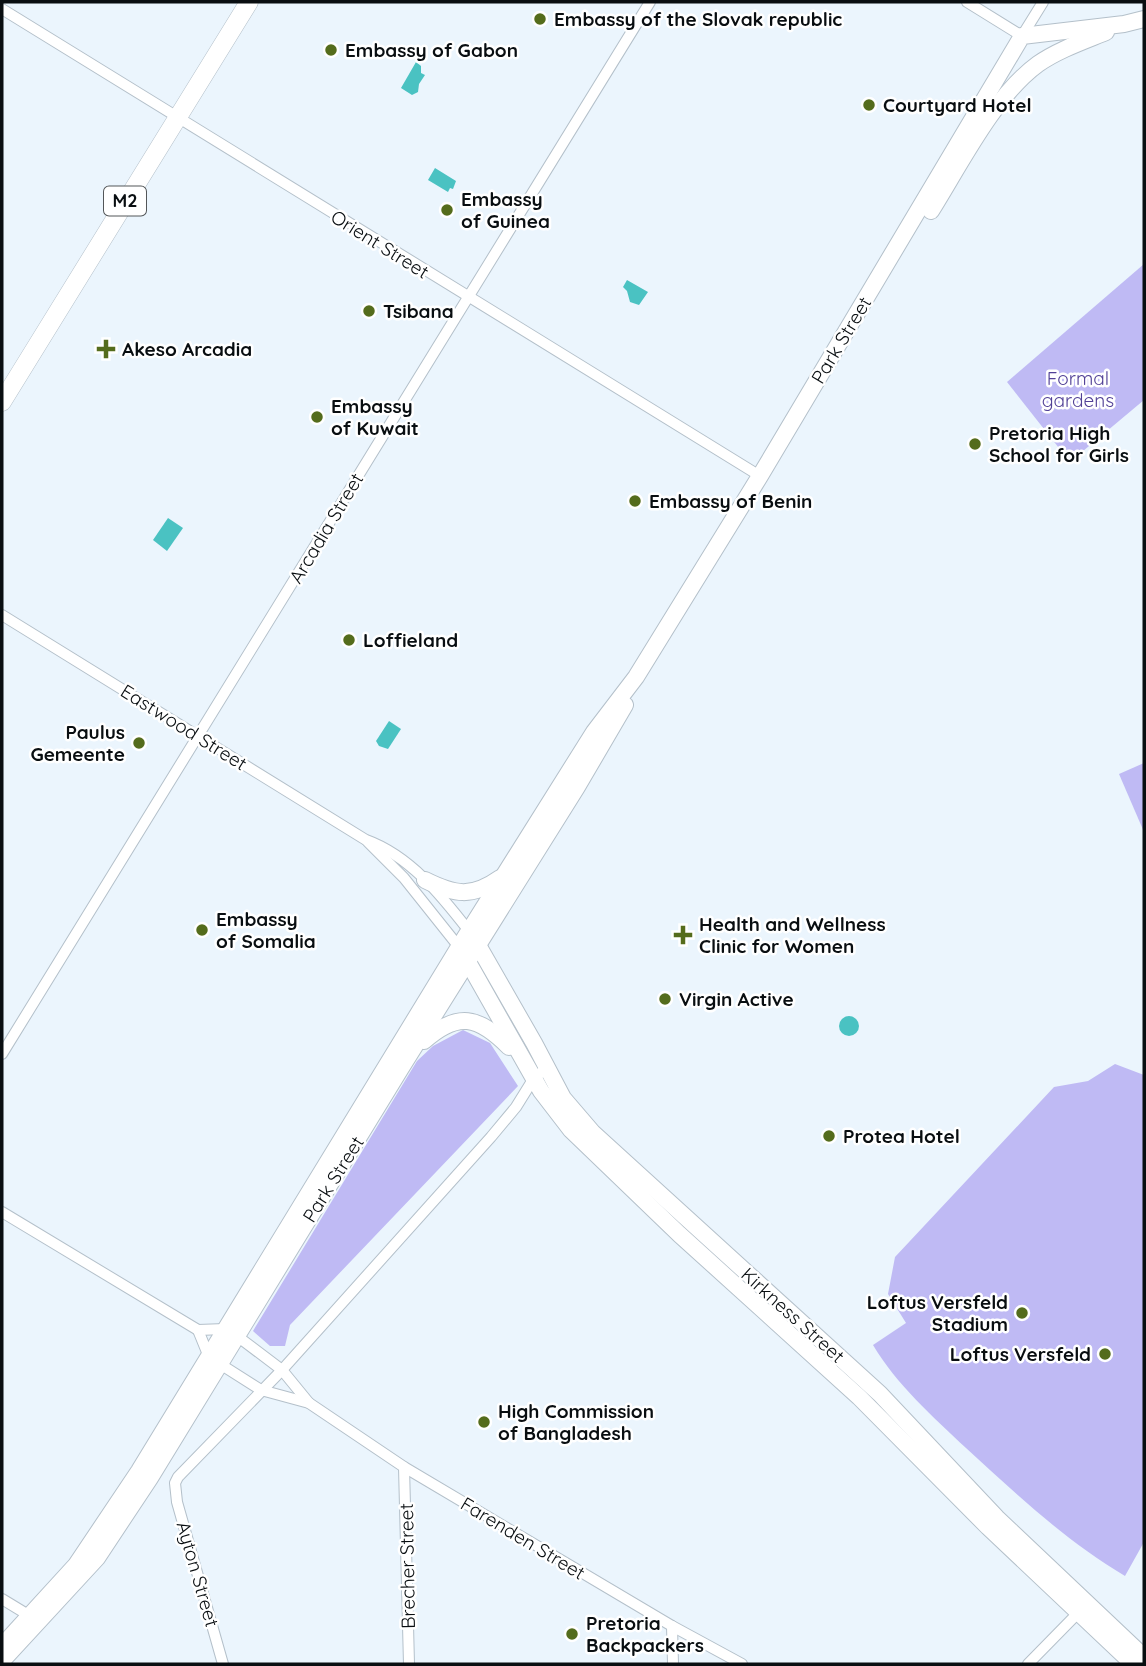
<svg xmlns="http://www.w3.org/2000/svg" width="1146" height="1666" font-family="Quicksand,sans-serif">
  <rect width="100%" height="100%" fill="#ebf5fd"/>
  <!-- green -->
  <g fill="#bfbaf4">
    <path d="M1144,264V400L1070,462L1007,382Z"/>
    <path d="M1144,763V832L1119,774Z"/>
    <path d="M463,1030L490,1043L518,1086L290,1325L285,1346H270L253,1331L417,1061L433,1046Z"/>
    <path d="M1115,1064L1144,1075V1542L1125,1576C1066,1541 1016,1494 966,1448C933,1417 896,1384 873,1345L906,1323L888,1294L895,1257L1054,1087L1088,1081Z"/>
  </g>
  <!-- water -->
  <g fill="#4ac2c2">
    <path d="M416,62L421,66V73L425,75L419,84L418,92L412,95L401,88Z"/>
    <path d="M435,168L456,181L453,189L450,188L448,192L428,180Z"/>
    <path d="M627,280L648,292L639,305L630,302L627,291L623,287Z"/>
    <path d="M168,518L183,528L167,551L153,540Z"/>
    <path d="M389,721L401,729L388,749L379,746L376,741Z"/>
    <circle cx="849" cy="1026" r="10"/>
  </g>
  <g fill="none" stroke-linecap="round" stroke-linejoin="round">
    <defs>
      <g id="street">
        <path d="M967,2L1022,36L1043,2"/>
        <path d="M2,9L760,476"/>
        <path d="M2,615L366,840C410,856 441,895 469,931"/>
        <path d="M368,842L404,878L459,947"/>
        <path d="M2,1054L650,2"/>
        <path d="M2,1212L198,1330L225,1329L237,1336L282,1370L309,1403"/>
        <path d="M198,1330L209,1357L261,1390L309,1403L404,1467L672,1626L742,1664"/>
        <path d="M404,1467L409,1664"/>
        <path d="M2,1599L30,1616"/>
        <path d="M672,1626L673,1664"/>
        <path d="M223,1664L177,1502L175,1483L178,1477L282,1370L491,1137L516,1107L534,1078L548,1067"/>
        <path d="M1028,1664L1078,1613L1084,1612"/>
      </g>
      <g id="secondary">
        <path d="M931,211C960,165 994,96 1038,64C1058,50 1084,41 1106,32"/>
        <path d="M425,880C455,895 472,898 500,878"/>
        <path d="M475,940L534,1043L563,1098L593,1133L880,1394L997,1518L1144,1657"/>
        <path d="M464,955L541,1091L571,1130L679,1234L859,1397L988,1527L1133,1664"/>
        <path d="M424,1041C458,1011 478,1016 509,1047"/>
        <path d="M2,1646L76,1565L139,1471L459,947L594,732L636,677L760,476L1022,36L1124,24L1144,19"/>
        <path d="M2,1661L97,1558L150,1478L401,1068L577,787L625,705"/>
      </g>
      <path id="primary" d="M2,402L249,2"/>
    </defs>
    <!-- street casing -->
    <use href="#street" stroke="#b4c0ca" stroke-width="12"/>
    <!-- secondary casing -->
    <use href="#secondary" stroke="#b4c0ca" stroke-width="18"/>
    <!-- primary casing -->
    <use href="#primary" stroke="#b4c0ca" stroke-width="19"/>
    <!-- street -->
    <use href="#street" stroke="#fff" stroke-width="10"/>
    <!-- secondary -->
    <use href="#secondary" stroke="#fff" stroke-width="16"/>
    <!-- primary -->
    <use href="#primary" stroke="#fff" stroke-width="18"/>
  </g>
  <!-- markers -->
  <g fill="#546c1c" stroke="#fff" stroke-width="2.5">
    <circle cx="540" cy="19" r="7"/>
    <circle cx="331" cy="50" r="7"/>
    <circle cx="869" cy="105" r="7"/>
    <circle cx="447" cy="210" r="7"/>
    <circle cx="369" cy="311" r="7"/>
    <path d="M102.5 338.5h7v7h7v7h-7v7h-7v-7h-7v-7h7z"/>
    <circle cx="317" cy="417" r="7"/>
    <circle cx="975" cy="444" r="7"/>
    <circle cx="635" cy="501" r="7"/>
    <circle cx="349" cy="640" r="7"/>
    <circle cx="139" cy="743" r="7"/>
    <circle cx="202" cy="930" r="7"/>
    <path d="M679.5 924.5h7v7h7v7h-7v7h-7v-7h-7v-7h7z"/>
    <circle cx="665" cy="999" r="7"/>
    <circle cx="829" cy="1136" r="7"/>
    <circle cx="1022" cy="1313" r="7"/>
    <circle cx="1105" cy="1354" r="7"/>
    <circle cx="484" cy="1422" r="7"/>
    <circle cx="572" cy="1634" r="7"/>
  </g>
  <g text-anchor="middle" stroke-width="5" stroke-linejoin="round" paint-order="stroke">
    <!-- shield labels -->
    <rect fill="#fff" stroke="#535658" stroke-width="2" x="104" y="186.5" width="42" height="29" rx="5"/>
    <g font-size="18" font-weight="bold" fill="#090e11">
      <text x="125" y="207">M2</text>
    </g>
    <!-- poi labels -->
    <g font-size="19" font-weight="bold" fill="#090e11" stroke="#fff" text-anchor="start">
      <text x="554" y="26">Embassy of the Slovak republic</text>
      <text x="345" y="57">Embassy of Gabon</text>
      <text x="883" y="112">Courtyard Hotel</text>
      <text x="461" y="206">Embassy<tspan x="461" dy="22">of Guinea</tspan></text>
      <text x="383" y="318">Tsibana</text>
      <text x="122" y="356">Akeso Arcadia</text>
      <text x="331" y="413">Embassy<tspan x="331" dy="22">of Kuwait</tspan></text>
      <text x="989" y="440">Pretoria High<tspan x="989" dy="22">School for Girls</tspan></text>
      <text x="649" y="508">Embassy of Benin</text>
      <text x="363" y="647">Loffieland</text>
      <text x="125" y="739" text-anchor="end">Paulus<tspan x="125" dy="22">Gemeente</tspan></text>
      <text x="216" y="926">Embassy<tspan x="216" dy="22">of Somalia</tspan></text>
      <text x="699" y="931">Health and Wellness<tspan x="699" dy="22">Clinic for Women</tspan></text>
      <text x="679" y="1006">Virgin Active</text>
      <text x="843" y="1143">Protea Hotel</text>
      <text x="1008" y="1309" text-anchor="end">Loftus Versfeld<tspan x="1008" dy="22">Stadium</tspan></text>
      <text x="1091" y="1361" text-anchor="end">Loftus Versfeld</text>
      <text x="498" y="1418">High Commission<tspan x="498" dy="22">of Bangladesh</tspan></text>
      <text x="586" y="1630">Pretoria<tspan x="586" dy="22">Backpackers</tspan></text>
    </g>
    <!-- street labels -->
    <g font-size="19" fill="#090e11" stroke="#fff">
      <text transform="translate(380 244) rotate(32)" y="7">Orient Street</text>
      <text transform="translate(841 340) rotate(-59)" y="7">Park Street</text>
      <text transform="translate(326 528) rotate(-59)" y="7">Arcadia Street</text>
      <text transform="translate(184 727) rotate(32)" y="7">Eastwood Street</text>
      <text transform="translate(333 1179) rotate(-58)" y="7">Park Street</text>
      <text transform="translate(793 1315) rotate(42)" y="7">Kirkness Street</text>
      <text transform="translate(523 1538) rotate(31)" y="7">Farenden Street</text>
      <text transform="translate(407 1566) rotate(-91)" y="7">Brecher Street</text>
      <text transform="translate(198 1574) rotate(74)" y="7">Ayton Street</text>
    </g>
    <!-- park labels -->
    <g font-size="19" fill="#514096" stroke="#fff">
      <text x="1078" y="385">Formal<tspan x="1078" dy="22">gardens</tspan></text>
    </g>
  </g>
  <!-- border -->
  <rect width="1146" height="1666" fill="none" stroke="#090e11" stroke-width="7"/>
</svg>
